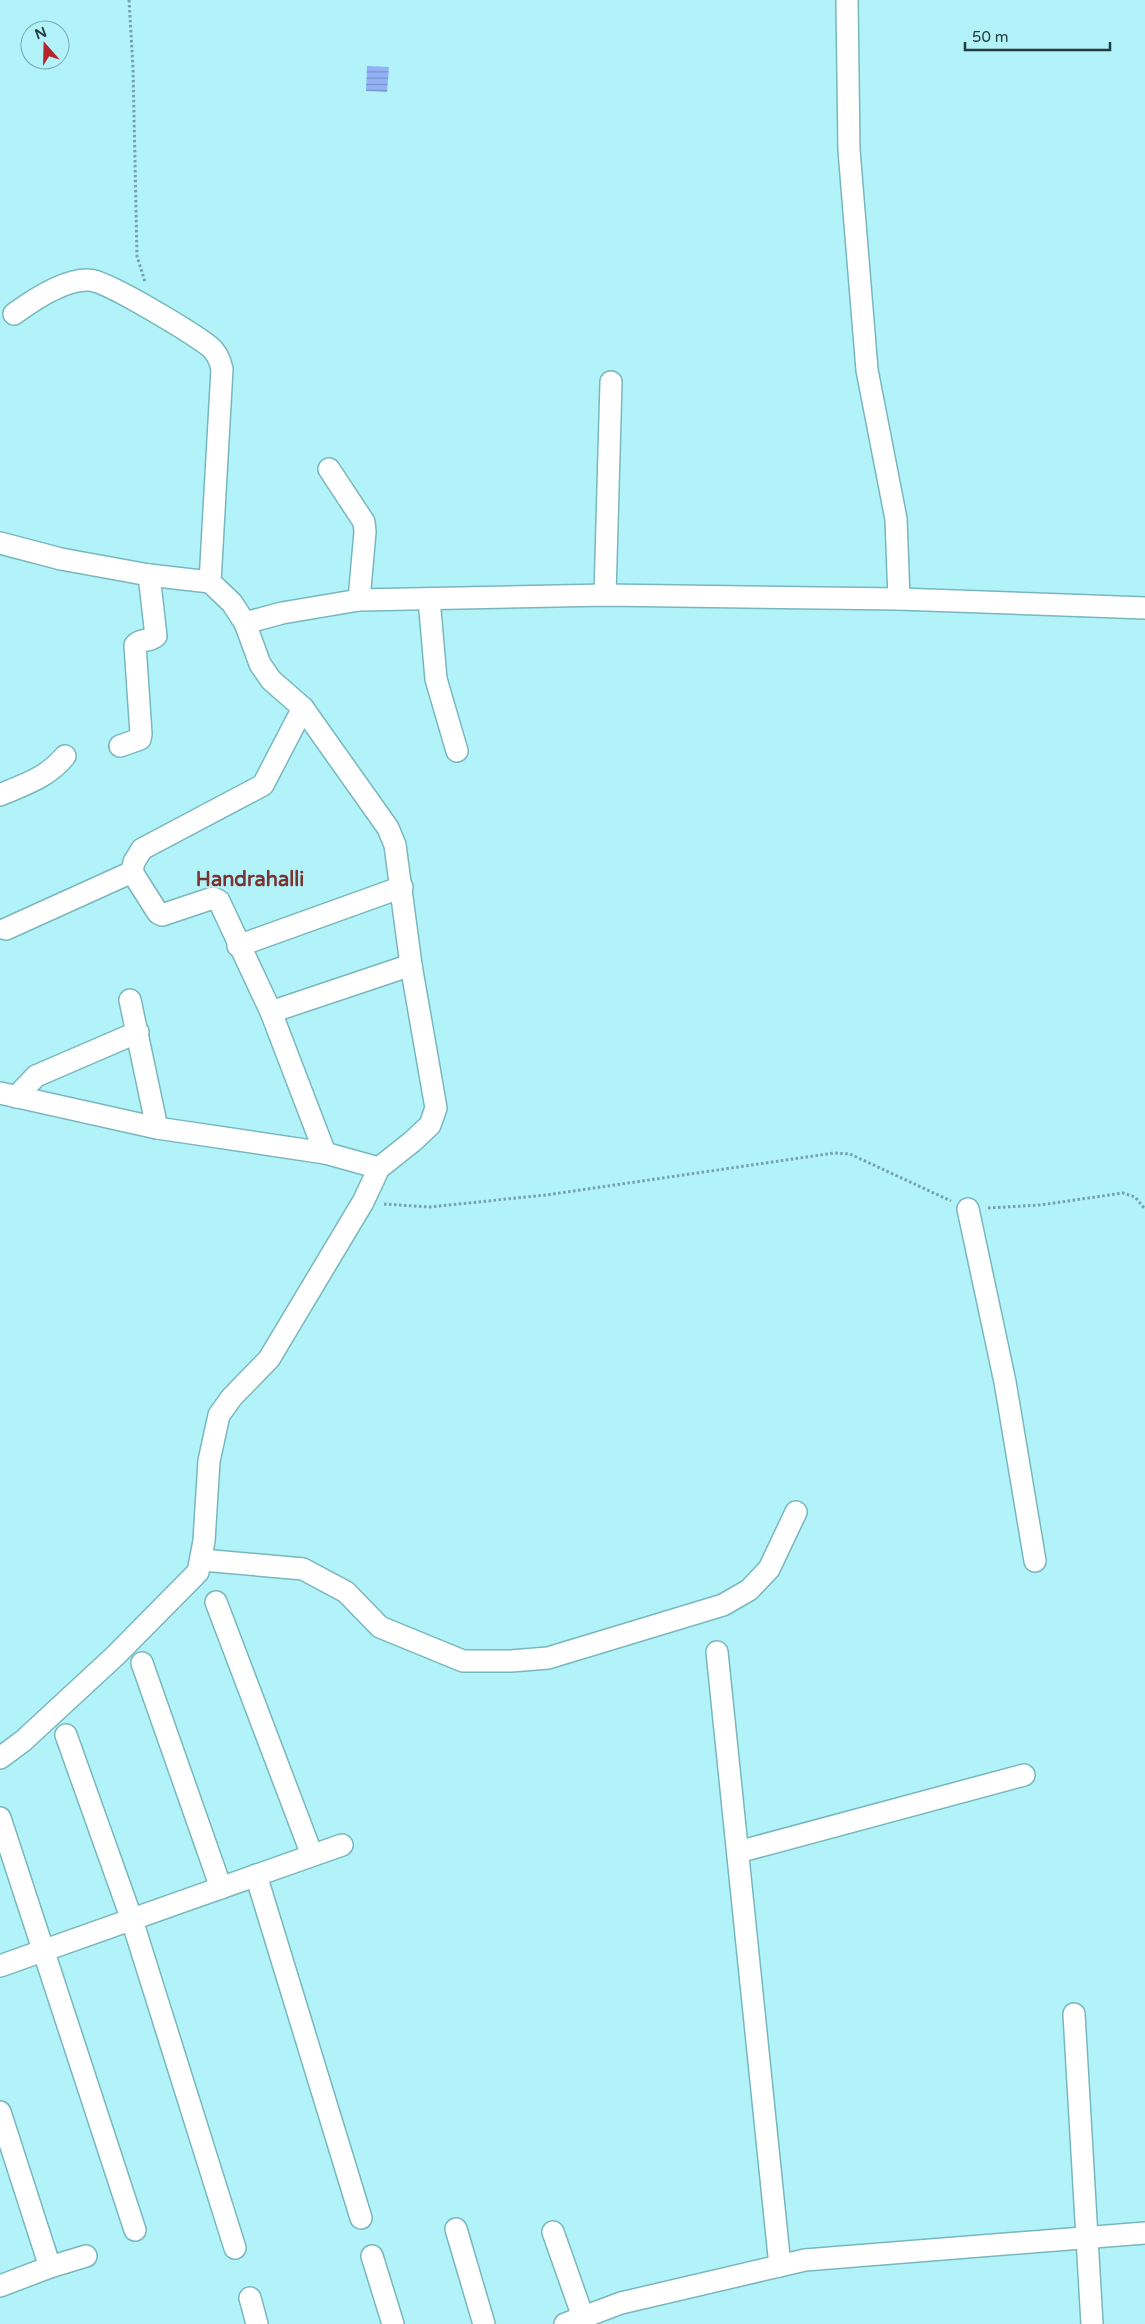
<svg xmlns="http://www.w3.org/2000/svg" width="1145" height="2324" font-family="'Varela Round',sans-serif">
  <defs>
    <pattern id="water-rules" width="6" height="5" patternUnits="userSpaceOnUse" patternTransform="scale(1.25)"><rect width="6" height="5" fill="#92b2f8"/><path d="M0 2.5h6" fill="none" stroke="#7792ca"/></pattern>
  </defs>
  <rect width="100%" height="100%" fill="#b2f2f9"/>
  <!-- water -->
  <path fill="url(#water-rules)" d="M367,66L389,67L387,92L366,91Z"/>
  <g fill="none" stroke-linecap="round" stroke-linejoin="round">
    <defs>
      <g id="minor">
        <path d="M847,0L849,150L867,370L896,519L899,599"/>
        <path d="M14,314C33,300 64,279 89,280C106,280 192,333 209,346C217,352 220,360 222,369L210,582"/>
        <path d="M329,469L364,522L365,532L359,600"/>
        <path d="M0,543L61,559L149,575L210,582L232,603L245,623L260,664L271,680L303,708L388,828L395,845L411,965L436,1108L430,1125L413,1141L379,1168L363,1202L269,1359L232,1397L219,1415L209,1461L204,1541L198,1572L115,1656L23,1741L0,1758"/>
        <path d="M605,595L611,382"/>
        <path d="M429,599L436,679L457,751"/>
        <path d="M245,623L282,613L359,600L605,595L899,599L1145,608"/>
        <path d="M120,746L140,739L141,734L135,645C141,638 150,642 156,636L149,575"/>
        <path d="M0,795C25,784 47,778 65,756"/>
        <path d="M132,872L158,913L162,915L213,898L219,901L271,1012L325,1153"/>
        <path d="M6,929L132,872L134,862L142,849L263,785L303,708"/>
        <path d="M238,946L402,887"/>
        <path d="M130,1000L157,1128"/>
        <path d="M271,1012L411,965"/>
        <path d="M0,1093L157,1128L325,1153L379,1168"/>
        <path d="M16,1097L36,1076L138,1032"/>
        <path d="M968,1209L1005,1382L1035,1561"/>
        <path d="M202,1560L303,1569L346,1592L380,1627L463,1661H511L548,1658L723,1605L749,1590L769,1569L796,1512"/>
        <path d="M216,1602L312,1855"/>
        <path d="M717,1652L780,2266"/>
        <path d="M142,1663L221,1888"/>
        <path d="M66,1735L132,1920L235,2248"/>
        <path d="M0,1818L135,2230"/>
        <path d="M738,1852L1024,1775"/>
        <path d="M256,1875L361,2218"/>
        <path d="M0,1966L342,1845"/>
        <path d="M1074,2014L1092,2324"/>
        <path d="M0,2112L50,2267L0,2286"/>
        <path d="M456,2229L484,2324"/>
        <path d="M553,2232L583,2317"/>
        <path d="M372,2256L393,2324"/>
        <path d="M50,2267L86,2256"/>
        <path d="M250,2298L257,2324"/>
        <path d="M565,2324L621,2303L805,2260L1145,2233"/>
      </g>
    </defs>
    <!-- minor casing -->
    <use href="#minor" stroke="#79b7be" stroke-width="24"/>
    <!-- path -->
    <g stroke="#74a4a9" stroke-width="3" stroke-dasharray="2.5 2.5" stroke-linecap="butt">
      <path d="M129,0L133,68L137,256L145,282"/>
      <path d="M384,1204L429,1207L546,1195L834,1153L850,1154L951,1201"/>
      <path d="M988,1208L1040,1205L1123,1193L1135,1197L1145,1209"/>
    </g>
    <!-- minor -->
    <use href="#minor" stroke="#fff" stroke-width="21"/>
  </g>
  <g text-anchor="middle" stroke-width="4" stroke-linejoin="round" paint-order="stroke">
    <!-- quarter labels -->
    <g font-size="20" font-weight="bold" fill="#7a3430" stroke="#b2f2f9">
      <text x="250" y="886">Handrahalli</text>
    </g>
  </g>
  <!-- north arrow -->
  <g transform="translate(45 45) rotate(340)"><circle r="24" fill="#b2f2f9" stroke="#78a9af"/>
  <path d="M0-4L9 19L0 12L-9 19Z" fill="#b6252a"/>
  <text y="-8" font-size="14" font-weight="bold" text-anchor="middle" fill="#223c3f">N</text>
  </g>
  <!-- scale -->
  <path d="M965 42v8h145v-8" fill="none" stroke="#223c3f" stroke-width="2.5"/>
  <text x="972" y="42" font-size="15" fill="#223c3f" stroke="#b2f2f9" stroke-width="4" paint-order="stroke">50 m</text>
</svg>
